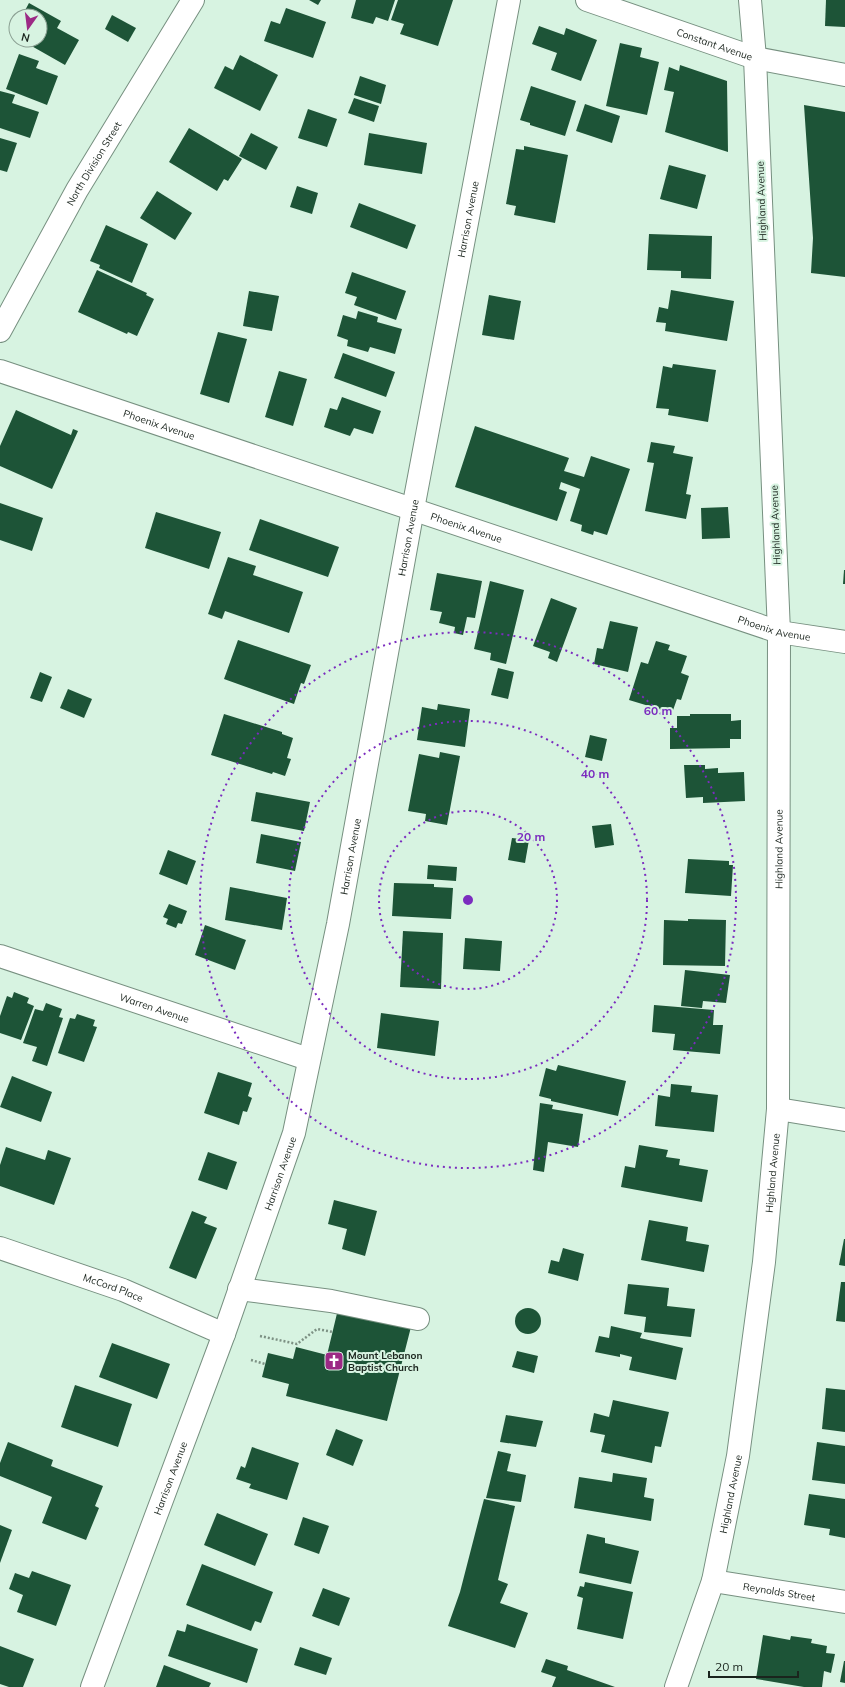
<svg xmlns="http://www.w3.org/2000/svg" width="845" height="1687" font-family="Mulish,sans-serif">
  <rect width="100%" height="100%" fill="#d7f3e1"/>
  <!-- building -->
  <g fill="#1d5437">
    <path d="M309,0H321L318,5Z"/>
    <path d="M356,0H395L388,21L376,17L373,24L351,18Z"/>
    <path d="M398,0H453L438,46L400,34L404,24L391,20Z"/>
    <path d="M826,0H845V27L825,26Z"/>
    <path d="M29,3L61,21L57,28L79,40L65,65L21,40H40V16H22Z"/>
    <path d="M286,8L326,22L313,58L264,41L271,21L280,24Z"/>
    <path d="M112,15L136,28L128,42L105,29Z"/>
    <path d="M16,26V37L11,35Z"/>
    <path d="M539,26L564,35L566,28L597,40L581,81L551,70L557,53L532,44Z"/>
    <path d="M620,43L642,48L640,57L659,62L647,115L606,106Z"/>
    <path d="M19,54L39,61L36,68L58,76L47,105L6,89Z"/>
    <path d="M240,55L278,75L260,111L214,88L225,66L233,70Z"/>
    <path d="M680,65L727,81L728,152L665,132L674,92L664,90L669,67L679,71Z"/>
    <path d="M360,76L386,85L381,104L354,95Z"/>
    <path d="M531,86L576,101L565,136L530,125V123L520,120Z"/>
    <path d="M0,91L15,95L12,103L39,112L30,138L0,128Z"/>
    <path d="M354,98L379,106L374,122L348,113Z"/>
    <path d="M585,104L620,116L612,143L576,131Z"/>
    <path d="M804,105L845,112V277L811,273L813,238Z"/>
    <path d="M308,109L337,119L327,147L298,138Z"/>
    <path d="M189,128L242,159L228,181L224,179L217,191L169,162Z"/>
    <path d="M251,133L278,147L266,170L239,156Z"/>
    <path d="M369,133L427,143L422,174L364,165Z"/>
    <path d="M0,138L17,143L7,172L0,170Z"/>
    <path d="M524,146L568,155L555,223L514,215L516,206L506,204L516,149L524,150Z"/>
    <path d="M669,165L706,175L697,209L660,199Z"/>
    <path d="M297,186L318,193L312,214L290,207Z"/>
    <path d="M157,191L192,213L175,240L140,218Z"/>
    <path d="M359,203L416,225L407,249L350,227Z"/>
    <path d="M106,225L148,244L132,283L99,268L100,265L90,261Z"/>
    <path d="M649,234L712,236L711,279L681,278V271L647,270Z"/>
    <path d="M97,270L147,293L146,295L154,299L137,336L128,332L127,334L78,312Z"/>
    <path d="M352,272L406,291L396,320L354,305L357,297L345,293Z"/>
    <path d="M671,290L734,301L727,341L665,331L666,323L656,322L659,307L668,309Z"/>
    <path d="M249,291L279,296L272,331L243,326Z"/>
    <path d="M489,295L521,301L514,340L482,335Z"/>
    <path d="M358,311L378,317L377,322L402,329L395,354L370,347L368,352L347,346L348,340L337,336L343,315L356,319Z"/>
    <path d="M218,332L247,339L229,403L200,394Z"/>
    <path d="M343,353L395,372L386,397L334,378Z"/>
    <path d="M673,364L716,370L708,422L668,415L669,409L656,408L663,366L672,368Z"/>
    <path d="M279,371L307,379L293,426L265,417Z"/>
    <path d="M342,397L381,411L373,434L354,428L350,436L324,427L330,408L337,410Z"/>
    <path d="M16,410L71,435L73,429L78,431L52,489L0,466V446Z"/>
    <path d="M475,426L569,458L564,471L584,477L591,456L630,469L607,535L594,531L593,535L581,531L582,525L570,521L580,489L561,482L559,489L567,492L557,521L455,487Z"/>
    <path d="M651,442L675,446L673,453L693,457L686,494L691,495L686,519L645,511L654,463L647,462Z"/>
    <path d="M0,503L43,518L32,551L0,540Z"/>
    <path d="M728,507L730,538L702,539L701,508Z"/>
    <path d="M156,512L221,532L209,569L145,548Z"/>
    <path d="M260,519L339,547L328,577L249,550Z"/>
    <path d="M228,557L256,566L253,575L303,592L289,633L225,611L222,619L208,614Z"/>
    <path d="M844,570H845V584H843Z"/>
    <path d="M437,573L482,581L475,618L467,617L463,635L454,633L455,627L439,623L442,612L430,610Z"/>
    <path d="M490,581L524,590L506,664L490,660L491,653L474,649Z"/>
    <path d="M551,598L577,608L557,662L548,658L550,652L533,646Z"/>
    <path d="M610,621L638,627L628,672L594,664L597,648L603,649Z"/>
    <path d="M238,640L311,665L304,684L301,683L294,704L224,679Z"/>
    <path d="M656,641L670,645L668,650L687,656L681,673L689,676L681,700L677,699L672,713L629,700L641,662L648,664Z"/>
    <path d="M498,668L514,672L508,699L491,695Z"/>
    <path d="M40,672L52,677L42,702L30,698Z"/>
    <path d="M68,689L92,699L84,718L60,708Z"/>
    <path d="M438,704L470,709L465,747L417,740L422,707L437,710Z"/>
    <path d="M224,714L282,732V734L293,738L287,758L291,759L285,776L273,772L272,774L211,755Z"/>
    <path d="M690,714H731V721L741,720V739H730V748L670,749V728H677V716H690Z"/>
    <path d="M590,735L607,739L602,761L585,757Z"/>
    <path d="M440,752L460,756L447,825L425,821L426,814L408,811L419,754L439,758Z"/>
    <path d="M684,765H705V769L718,768V773L744,772L745,801L703,803V797L686,798Z"/>
    <path d="M256,792L310,802L304,831L251,821Z"/>
    <path d="M611,824L614,845L595,848L592,826Z"/>
    <path d="M261,834L301,842L295,871L256,863Z"/>
    <path d="M512,838L529,840L525,863L508,860Z"/>
    <path d="M168,850L196,861L187,885L159,874Z"/>
    <path d="M688,859L729,861V865H733L731,896L685,893Z"/>
    <path d="M428,865L457,867L456,881L427,879Z"/>
    <path d="M394,883L434,884V887L453,888L451,919L392,916Z"/>
    <path d="M230,887L287,898L282,930L225,920Z"/>
    <path d="M169,904L187,911L182,924L178,923L176,928L166,924L168,919L163,917Z"/>
    <path d="M688,919L726,920L725,966L663,965L664,920L688,921Z"/>
    <path d="M205,925L246,940L235,970L195,955Z"/>
    <path d="M403,931L443,933L441,989L400,987Z"/>
    <path d="M465,938L502,941L500,971L463,969Z"/>
    <path d="M685,970L730,975L726,1003L703,1001L702,1008L681,1006Z"/>
    <path d="M14,992L29,998L27,1003L34,1006L21,1040L0,1033V1016L7,996L12,998Z"/>
    <path d="M46,1003L62,1009L59,1017L63,1018L47,1066L32,1061L37,1047L23,1043L35,1009L43,1011Z"/>
    <path d="M654,1005L714,1010L713,1025H723L720,1054L673,1050L675,1034L652,1032Z"/>
    <path d="M381,1013L439,1021L435,1056L377,1048Z"/>
    <path d="M77,1014L95,1020L93,1026L97,1027L84,1062L58,1053L70,1018L75,1019Z"/>
    <path d="M558,1065L626,1081L618,1116L551,1101V1099L539,1096L546,1068L556,1071Z"/>
    <path d="M218,1072L252,1083L248,1096L252,1098L247,1112L243,1111L239,1125L204,1113Z"/>
    <path d="M12,1076L52,1092L41,1122L0,1107Z"/>
    <path d="M671,1084L692,1086L691,1092L718,1095L714,1132L655,1126L658,1095L670,1097Z"/>
    <path d="M540,1103L553,1105L552,1109L583,1114L578,1147L548,1142L544,1172L533,1170Z"/>
    <path d="M639,1145L668,1150L666,1157L680,1159L679,1165L708,1170L702,1202L621,1187L625,1166L635,1168Z"/>
    <path d="M6,1147L45,1160L48,1150L71,1158L54,1205L0,1186V1165Z"/>
    <path d="M208,1152L237,1162L227,1190L198,1180Z"/>
    <path d="M334,1200L377,1211L365,1256L342,1249L347,1229L328,1224Z"/>
    <path d="M192,1211L207,1217L204,1223L217,1228L196,1279L169,1268Z"/>
    <path d="M649,1220L688,1227L686,1241L709,1245L704,1272L641,1260Z"/>
    <path d="M844,1239H845V1266L839,1265Z"/>
    <path d="M563,1248L584,1254L578,1281L548,1273L551,1260L559,1262Z"/>
    <path d="M841,1282H845V1322L836,1321Z"/>
    <path d="M628,1284L669,1288L667,1306L695,1309L691,1337L644,1332L646,1317L624,1314Z"/>
    <path d="M339,1305L412,1323L387,1421L286,1396L289,1384L262,1377L268,1353L293,1359L296,1347L327,1355Z"/>
    <circle cx="528" cy="1321" r="13"/>
    <path d="M611,1326L642,1333L640,1338L683,1348L676,1380L629,1370L632,1357L620,1354V1357L595,1352L599,1336L609,1338Z"/>
    <path d="M112,1343L170,1364L157,1399L99,1377Z"/>
    <path d="M517,1351L538,1356L534,1373L512,1367Z"/>
    <path d="M75,1385L132,1404L118,1447L61,1427Z"/>
    <path d="M826,1388L845,1390V1432L822,1429Z"/>
    <path d="M613,1400L669,1412L661,1447L655,1446L652,1463L601,1452L605,1435L590,1432L594,1413L609,1417Z"/>
    <path d="M506,1415L543,1421L536,1447L500,1442Z"/>
    <path d="M336,1429L363,1440L353,1466L326,1455Z"/>
    <path d="M8,1442L53,1460L51,1466L103,1486L95,1506L99,1508L86,1540L42,1523L52,1497L0,1476V1463Z"/>
    <path d="M817,1442L845,1446V1484L812,1480Z"/>
    <path d="M252,1447L299,1463L287,1500L249,1488L251,1484L236,1479L241,1466L245,1468Z"/>
    <path d="M498,1451L511,1454L507,1471L526,1475L521,1502L486,1498Z"/>
    <path d="M613,1473L647,1478L644,1497L654,1499L651,1521L574,1508L579,1477L612,1482Z"/>
    <path d="M809,1494L845,1499V1538L829,1535L830,1529L804,1525Z"/>
    <path d="M484,1499L515,1506L498,1580L508,1584L500,1603L528,1613L515,1648L448,1626L460,1592Z"/>
    <path d="M217,1513L268,1534L255,1566L204,1545Z"/>
    <path d="M303,1517L329,1526L319,1554L294,1545Z"/>
    <path d="M0,1525L12,1530L0,1563Z"/>
    <path d="M587,1534L605,1538V1543L639,1551L631,1584L579,1573Z"/>
    <path d="M202,1564L273,1592L261,1623L255,1621L251,1631L186,1605Z"/>
    <path d="M32,1571L71,1585L56,1626L17,1612L23,1595L9,1589L15,1573L29,1578Z"/>
    <path d="M585,1582L633,1592L623,1639L577,1629L583,1598L577,1596L580,1586L584,1587Z"/>
    <path d="M323,1588L350,1598L339,1626L312,1616Z"/>
    <path d="M187,1624L258,1649L247,1683L168,1656L177,1630L185,1632Z"/>
    <path d="M763,1635L790,1640L791,1636L812,1639L811,1643L827,1646L826,1653L835,1654L831,1673L824,1671L822,1687H804L756,1679Z"/>
    <path d="M0,1646L34,1659L23,1687H9L0,1684Z"/>
    <path d="M300,1647L332,1658L326,1675L294,1665Z"/>
    <path d="M546,1659L568,1666L567,1670L615,1687H552L556,1677L541,1672Z"/>
    <path d="M844,1661H845V1683L840,1682Z"/>
    <path d="M164,1665L211,1683L209,1687H156Z"/>
  </g>
  <g fill="none" stroke-linecap="round" stroke-linejoin="round">
    <defs>
      <g id="minor">
        <path id="s1" d="M587,0L755,58L845,75"/>
        <path id="s2" d="M0,331L77,190L193,0"/>
        <path id="s3" d="M0,371L779,632L845,642"/>
        <path id="s4" d="M0,956L308,1059"/>
        <path d="M778,1109L845,1120"/>
        <path id="s5" d="M0,1248L123,1290L224,1334"/>
        <path d="M239,1289L331,1301L418,1319"/>
        <path id="s6" d="M713,1581L845,1602"/>
        <path id="s7" d="M92,1687L224,1334L294,1133L338,924L413,509L509,0"/>
        <path id="s8" d="M676,1687L713,1581L738,1456L764,1262L778,1109L779,632L755,58L750,0"/>
      </g>
    </defs>
    <!-- minor casing -->
    <use href="#minor" stroke="#779080" stroke-width="24"/>
    <!-- path -->
    <g stroke="#7d9184" stroke-width="2.5" stroke-dasharray="2 2" stroke-linecap="butt">
      <path d="M260,1336L297,1344L317,1329L333,1332"/>
      <path d="M251,1360L265,1364"/>
    </g>
    <!-- minor -->
    <use href="#minor" stroke="#fff" stroke-width="22"/>
  </g>
  <!-- distance rings -->
  <g fill="none" stroke="#7b2cbf" stroke-width="2" stroke-dasharray="2 4">
    <circle cx="468" cy="900" r="89"/>
    <circle cx="468" cy="900" r="179"/>
    <circle cx="468" cy="900" r="268"/>
  </g>
  <!-- icons -->
  <defs>
    <symbol id="church-square" viewBox="-11 -11 22 22"><rect x="-9" y="-9" width="18" height="18" rx="4" fill="#9c2985" stroke="#d7f3e1"/><path d="M-1.2-6h2.4v3.5h3.3v2.4h-3.3V6h-2.4V-.1h-3.3v-2.4h3.3Z" fill="#fff"/></symbol>
  </defs>
  <g fill-rule="evenodd">
    <use href="#church-square" x="323" y="1350" width="22" height="22"/>
  </g>
  <g text-anchor="middle" stroke-width="4" stroke-linejoin="round" paint-order="stroke">
    <!-- street labels -->
    <g font-size="10" fill="#1a241d" stroke="#d7f3e1">
      <text dy="4" stroke="none"><textPath href="#s1" startOffset="135">Constant Avenue</textPath></text>
      <text dy="4" stroke="none"><textPath href="#s2" startOffset="192">North Division Street</textPath></text>
      <text transform="translate(761 201) rotate(-92)" y="4">Highland Avenue</text>
      <text dy="4" stroke="none"><textPath href="#s7" startOffset="1520">Harrison Avenue</textPath></text>
      <text dy="4" stroke="none"><textPath href="#s3" startOffset="168">Phoenix Avenue</textPath></text>
      <text transform="translate(775 525) rotate(-92)" y="4">Highland Avenue</text>
      <text dy="4" stroke="none"><textPath href="#s3" startOffset="492">Phoenix Avenue</textPath></text>
      <text dy="4" stroke="none"><textPath href="#s7" startOffset="1196">Harrison Avenue</textPath></text>
      <text dy="4" stroke="none"><textPath href="#s3" startOffset="816">Phoenix Avenue</textPath></text>
      <text dy="4" stroke="none"><textPath href="#s8" startOffset="849">Highland Avenue</textPath></text>
      <text dy="4" stroke="none"><textPath href="#s7" startOffset="872">Harrison Avenue</textPath></text>
      <text dy="4" stroke="none"><textPath href="#s4" startOffset="163">Warren Avenue</textPath></text>
      <text dy="4" stroke="none"><textPath href="#s8" startOffset="525">Highland Avenue</textPath></text>
      <text dy="4" stroke="none"><textPath href="#s7" startOffset="547">Harrison Avenue</textPath></text>
      <text dy="4" stroke="none"><textPath href="#s5" startOffset="120">McCord Place</textPath></text>
      <text dy="4" stroke="none"><textPath href="#s7" startOffset="223">Harrison Avenue</textPath></text>
      <text dy="4" stroke="none"><textPath href="#s8" startOffset="201">Highland Avenue</textPath></text>
      <text dy="4" stroke="none"><textPath href="#s6" startOffset="67">Reynolds Street</textPath></text>
    </g>
    <!-- poi labels -->
    <g font-size="10" font-weight="bold" fill="#1a241d" stroke="#d7f3e1" text-anchor="start">
      <text x="348" y="1359">Mount Lebanon<tspan x="348" dy="12">Baptist Church</tspan></text>
    </g>
  </g>
  <circle cx="468" cy="900" r="6" fill="#7b2cbf" stroke="#d7f3e1" stroke-width="2"/>
  <g font-size="12" text-anchor="middle" font-weight="bold" fill="#7b2cbf" stroke="#d7f3e1" stroke-width="4" stroke-linejoin="round" paint-order="stroke">
    <text x="658" y="715">60 m</text>
    <text x="595" y="778">40 m</text>
    <text x="531" y="841">20 m</text>
  </g>
  <!-- north arrow -->
  <g transform="translate(28 28) rotate(194)"><circle r="19" fill="#d7f3e1" stroke="#8ba093"/>
  <path d="M0-3L7 15L0 10L-7 15Z" fill="#9c2985"/>
  <text y="-6" font-size="11" font-weight="bold" text-anchor="middle" fill="#1a241d">N</text>
  </g>
  <!-- scale -->
  <path d="M709 1671v6h89v-6" fill="none" stroke="#1a241d" stroke-width="2"/>
  <text x="715" y="1671" font-size="12" fill="#1a241d" stroke="#d7f3e1" stroke-width="3" paint-order="stroke">20 m</text>
</svg>
